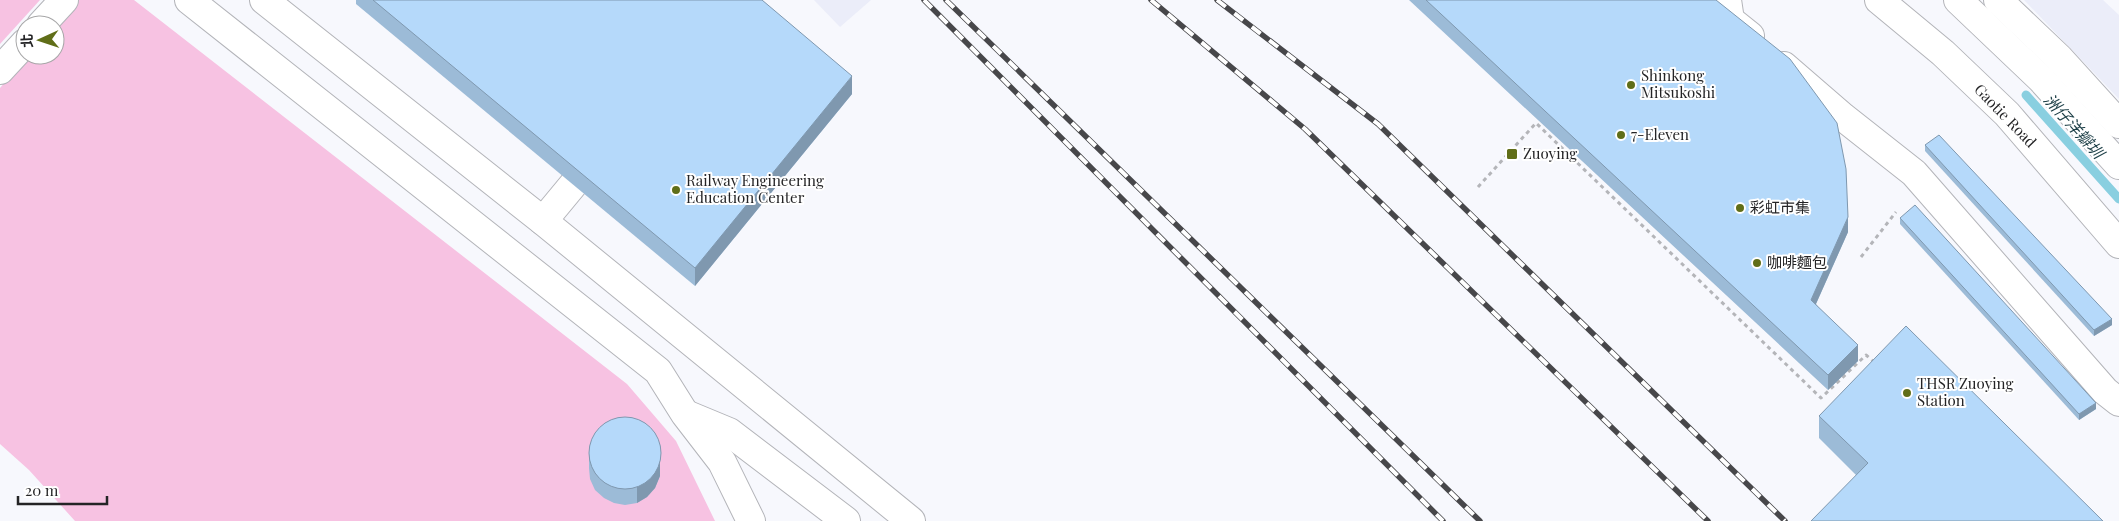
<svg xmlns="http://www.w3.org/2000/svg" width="2119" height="521" font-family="'Playfair Display','Noto Sans TC',serif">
  <rect width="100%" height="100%" fill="#f7f8fd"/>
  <!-- built -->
  <g fill="#ebedf9">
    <path d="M814,0H871L840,27Z"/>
    <path d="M2024,0H2103L2119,15V99Z"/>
  </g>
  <!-- green -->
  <g fill="#f7c2e2">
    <path d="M0,0H40L0,44Z"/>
    <path d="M75,0H134L627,384L676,441L715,521H75L29,470L0,444V88L28,55H55V25Z"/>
  </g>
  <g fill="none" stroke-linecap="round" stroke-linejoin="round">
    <!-- stream -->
    <path stroke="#89cfe0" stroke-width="9" d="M2026,95L2119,199"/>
    <defs>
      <g id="minor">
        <path d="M189,0L658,371L685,414L722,462L751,521"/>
        <path d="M264,0L543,221L911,521"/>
        <path d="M1727,0L1730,20L1750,36"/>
        <path d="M1879,0L1943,53L2007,114L2119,244"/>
        <path d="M1958,0L2041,79L2119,165"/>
        <path d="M1998,0L2059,58L2119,124"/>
        <path d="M41,25L64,0"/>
        <path d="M1784,66L1843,117L1914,173L2105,391L2119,402"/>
        <path d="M0,70L25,43"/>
        <path d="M543,221L596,157"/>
        <path d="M688,415L729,432L846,521"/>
      </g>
    </defs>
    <!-- minor casing -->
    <use href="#minor" stroke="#b3b4b9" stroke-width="30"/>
    <!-- path -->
    <g stroke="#b4b5b9" stroke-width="3" stroke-dasharray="4 4" stroke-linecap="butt">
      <path d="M1478,187L1536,123L1821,398L1866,355L1874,362"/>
      <path d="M1861,257L1896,212"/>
    </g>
    <!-- minor -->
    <use href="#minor" stroke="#fff" stroke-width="28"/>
    <defs>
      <g id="rail">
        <path d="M924,0L1443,521"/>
        <path d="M946,0L1480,521"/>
        <path d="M1151,0L1305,129L1708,521"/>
        <path d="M1217,0L1378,124L1785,521"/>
      </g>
    </defs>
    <!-- rail casing -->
    <use href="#rail" stroke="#47474a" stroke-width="5.5"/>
    <!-- rail -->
    <use href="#rail" stroke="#fff" stroke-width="4" stroke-dasharray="11" stroke-linecap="butt"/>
  </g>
  <!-- wall -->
  <g fill="#9cbbd7">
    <path d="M356,0H762L852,94L695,286L356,4Z"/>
    <path d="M1409,0H1716L1848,232L1816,304L1858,361L1828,390Z"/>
    <path d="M1925,145L2112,325L2094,336L1925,151Z"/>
    <path d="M1900,218L2096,409L2079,420L1900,224Z"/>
    <path d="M1819,416L2103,521L1856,475L1819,438Z"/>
    <path d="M589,452L660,476L655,488L647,497L637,503L625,505L614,503L604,498L595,490L590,479L589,468Z"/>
  </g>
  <!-- shaded-wall -->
  <g fill="#7f98af">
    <path d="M852,76V94L695,286V268Z"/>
    <path d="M1848,217V232L1811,315V300Z"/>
    <path d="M2112,319V325L2094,336V330Z"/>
    <path d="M1858,345V361L1828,390V375Z"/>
    <path d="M2096,403V409L2079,420V414Z"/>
    <path d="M660,449V476L655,488L647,497L637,503V487Z"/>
  </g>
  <!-- building -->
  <g fill="#b5d9fa" stroke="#7f98af">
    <path d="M373,0H762L852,76L695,268Z"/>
    <path d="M1426,0H1716L1790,59L1837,123L1846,169L1848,217L1811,300L1858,345L1828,375Z"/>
    <path d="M1939,135L2112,319L2094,330L1925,145Z"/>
    <path d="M1915,205L2096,403L2079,414L1900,218Z"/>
    <path d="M1906,326L2103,521H1811L1868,463L1819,416Z"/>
    <circle cx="625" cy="453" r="36"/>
  </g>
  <!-- markers -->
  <g fill="#606e18" stroke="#fff" stroke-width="2">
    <circle cx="1631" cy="85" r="5"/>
    <circle cx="1621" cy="135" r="5"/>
    <rect x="1506" y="148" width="12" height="12" rx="2.5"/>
    <circle cx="676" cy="190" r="5"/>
    <circle cx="1740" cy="208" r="5"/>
    <circle cx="1757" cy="263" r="5"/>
    <circle cx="1907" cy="393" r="5"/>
  </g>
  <g text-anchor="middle" stroke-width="4" stroke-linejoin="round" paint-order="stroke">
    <!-- poi labels -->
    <g font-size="15" fill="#242426" stroke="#fff" text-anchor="start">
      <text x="1641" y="81">Shinkong<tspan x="1641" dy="17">Mitsukoshi</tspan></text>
      <text x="1631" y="140">7-Eleven</text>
      <text x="1523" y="159">Zuoying</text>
      <text x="686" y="186">Railway Engineering<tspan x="686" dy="17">Education Center</tspan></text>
      <text x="1750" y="213">彩虹市集</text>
      <text x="1767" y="268">咖啡麵包</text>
      <text x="1917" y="389">THSR Zuoying<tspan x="1917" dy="17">Station</tspan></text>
    </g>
    <!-- street labels -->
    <g font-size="15" fill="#242426" stroke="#fff">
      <text transform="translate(2005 116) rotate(46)" y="5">Gaotie Road</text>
    </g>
    <!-- water labels -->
    <g font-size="16" font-style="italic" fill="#1c3e46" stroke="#fff">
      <text transform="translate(2074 126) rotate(48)" y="6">洲仔洋瓣圳</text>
    </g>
  </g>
  <!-- north arrow -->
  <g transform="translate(40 40) rotate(267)"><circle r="24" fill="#ffffff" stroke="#a7a7a8"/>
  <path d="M0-4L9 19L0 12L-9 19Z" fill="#606e18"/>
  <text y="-8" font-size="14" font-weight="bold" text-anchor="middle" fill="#242426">北</text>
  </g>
  <!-- scale -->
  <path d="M18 496v8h89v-8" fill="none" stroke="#242426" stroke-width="2.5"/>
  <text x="25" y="496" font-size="15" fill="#242426" stroke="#ffffff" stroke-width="4" paint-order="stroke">20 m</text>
</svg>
